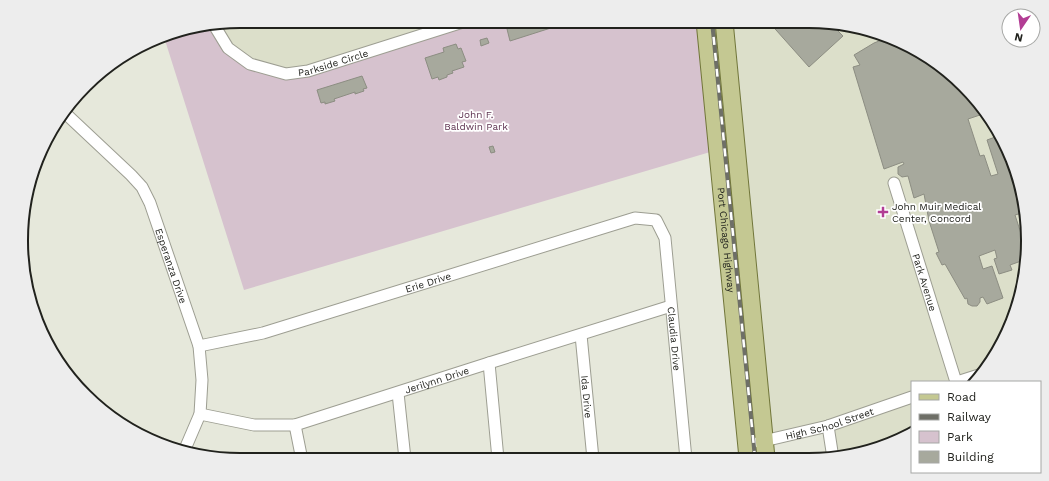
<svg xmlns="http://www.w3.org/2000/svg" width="1049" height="481" font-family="'Work Sans',sans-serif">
  <rect width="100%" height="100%" fill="#e6e8db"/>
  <!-- built -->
  <g fill="#dcdfca">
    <path d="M241,21H466L286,74L250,64L214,25Z"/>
    <path d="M724,21H809L892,38L964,85L1011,156L1028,240L1011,324L983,374L975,382H912V432L893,443L837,458L828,426L763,441Z"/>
  </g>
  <!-- green -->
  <path fill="#d6c2ce" d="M466,21H705L717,150L244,290L164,37L187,30L214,25L250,64L286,74Z"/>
  <!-- building -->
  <g fill="#a7a99d" stroke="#8c8d82">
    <path d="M410,21H426V24L411,27Z"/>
    <path d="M533,21H555L557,26L510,41L507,29Z"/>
    <path d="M768,21H809L833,26L843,36L809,67Z"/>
    <path d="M889,37L892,38L964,85L983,114L968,119L980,156L984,155L991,176L998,174L987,140L998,136L1011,156L1022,213L1015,215L1026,249L1024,260L1010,265L1012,270L999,274L994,259L997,258L995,250L979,256L983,269L992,266L1003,298L987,304L983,297L980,298V302L977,306H972L968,304L967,298L965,299L945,264L942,265L936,253L939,252L929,221L924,194L914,198L908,176L902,177L898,174V167L904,164L903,162L884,169L853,67L860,65L854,55L874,43Z"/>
    <path d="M487,38L489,43L481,46L480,40Z"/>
    <path d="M456,44L458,49L461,48L466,61L462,62L464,67L452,71L453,73L447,75V77L439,80L438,77L432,79L425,58L444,52L443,48Z"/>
    <path d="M362,76L367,88L363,89L364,91L355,94V92L334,99L335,101L325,104V102L321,103L317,90Z"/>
    <path d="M493,146L495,152L491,153L489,147Z"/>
  </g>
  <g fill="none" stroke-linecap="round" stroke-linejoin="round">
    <defs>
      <g id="minor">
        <path id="s1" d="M214,25L228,48L250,64L286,74L308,71L466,21"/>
        <path id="s2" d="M65,113L131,175L142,187L150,203L199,346L202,380L200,414L185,449"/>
        <path id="s3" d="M894,183L956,382"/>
        <path id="s4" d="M581,335L593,459"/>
        <path id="s5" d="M199,346L263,333L635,218L656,220L665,238L686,459"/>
        <path d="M489,363L498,459"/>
        <path d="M957,382L982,374"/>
        <path d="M398,393L405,459"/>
        <path id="s6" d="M200,414L254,425H295L489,363L671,306"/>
        <path d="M295,425L302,460"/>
        <path d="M828,426L833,458"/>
        <path id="s7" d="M759,442L828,426L912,397"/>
      </g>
      <g id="primary">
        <path id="s8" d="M705,21L748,458"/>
        <path d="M724,21L766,458"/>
      </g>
    </defs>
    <!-- minor casing -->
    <use href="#minor" stroke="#9d9e92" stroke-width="13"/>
    <!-- primary casing -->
    <use href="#primary" stroke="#71763a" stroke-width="19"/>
    <!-- minor -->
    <use href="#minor" stroke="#fff" stroke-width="11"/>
    <!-- primary -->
    <use href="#primary" stroke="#c4c892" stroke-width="17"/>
    <defs>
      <path id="rail" d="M712,21L755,458"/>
    </defs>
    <!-- rail casing -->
    <use href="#rail" stroke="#6e6f67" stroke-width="4"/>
    <!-- rail -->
    <use href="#rail" stroke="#fff" stroke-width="2.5" stroke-dasharray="8" stroke-linecap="butt"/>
  </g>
  <!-- markers -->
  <path fill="#b23d94" stroke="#fff" stroke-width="1.5" d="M881 206h4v4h4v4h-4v4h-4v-4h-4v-4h4z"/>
  <g text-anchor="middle" stroke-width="3.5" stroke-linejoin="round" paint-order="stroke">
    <!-- street labels -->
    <g font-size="10" fill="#21221d" stroke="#fff">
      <text dy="4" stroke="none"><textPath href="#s1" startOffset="140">Parkside Circle</textPath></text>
      <text dy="4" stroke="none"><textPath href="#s8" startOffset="220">Port Chicago Highway</textPath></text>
      <text dy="4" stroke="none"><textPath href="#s2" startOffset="191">Esperanza Drive</textPath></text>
      <text dy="4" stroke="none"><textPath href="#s5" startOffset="238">Erie Drive</textPath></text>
      <text dy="4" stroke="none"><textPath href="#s3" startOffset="104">Park Avenue</textPath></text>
      <text dy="4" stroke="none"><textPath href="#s5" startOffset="597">Claudia Drive</textPath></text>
      <text dy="4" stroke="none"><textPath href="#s6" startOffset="245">Jerilynn Drive</textPath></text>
      <text dy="4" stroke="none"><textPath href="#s4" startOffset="62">Ida Drive</textPath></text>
      <text dy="4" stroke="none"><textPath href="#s7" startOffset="73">High School Street</textPath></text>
    </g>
    <!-- park labels -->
    <g font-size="10" fill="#5f3452" stroke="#fff">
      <text x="476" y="118">John F.<tspan x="476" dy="12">Baldwin Park</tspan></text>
    </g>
    <!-- poi labels -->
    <g font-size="10" fill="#21221d" stroke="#fff" text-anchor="start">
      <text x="892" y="210">John Muir Medical<tspan x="892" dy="12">Center, Concord</tspan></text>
    </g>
  </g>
  <!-- crop -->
  <path d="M0 0H1049V481H0ZM240 28H809A212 212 0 0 1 1021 240V241A212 212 0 0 1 809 453H240A212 212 0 0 1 28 241V240A212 212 0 0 1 240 28Z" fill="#ededed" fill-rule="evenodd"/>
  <path fill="none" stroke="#21221d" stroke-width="2" d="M240 28H809A212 212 0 0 1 1021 240V241A212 212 0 0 1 809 453H240A212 212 0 0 1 28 241V240A212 212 0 0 1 240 28Z"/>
  <!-- legend -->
  <rect x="911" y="381" width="130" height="92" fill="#ffffff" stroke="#a6a7a5"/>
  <rect x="919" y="394" width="20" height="6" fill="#c4c892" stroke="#a6a7a5"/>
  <text x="947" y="401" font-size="12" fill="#21221d">Road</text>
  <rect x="919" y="414" width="20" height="6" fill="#6e6f67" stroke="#a6a7a5"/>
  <text x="947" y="421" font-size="12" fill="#21221d">Railway</text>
  <rect x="919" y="431" width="20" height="12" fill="#d6c2ce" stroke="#a6a7a5"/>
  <text x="947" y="441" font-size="12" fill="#21221d">Park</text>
  <rect x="919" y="451" width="20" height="12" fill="#a7a99d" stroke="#a6a7a5"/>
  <text x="947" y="461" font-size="12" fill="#21221d">Building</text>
  <!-- north arrow -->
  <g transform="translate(1021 28) rotate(193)"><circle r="19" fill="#ffffff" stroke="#a6a7a5"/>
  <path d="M0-3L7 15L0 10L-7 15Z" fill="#b23d94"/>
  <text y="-6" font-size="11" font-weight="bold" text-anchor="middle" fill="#21221d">N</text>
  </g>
</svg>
